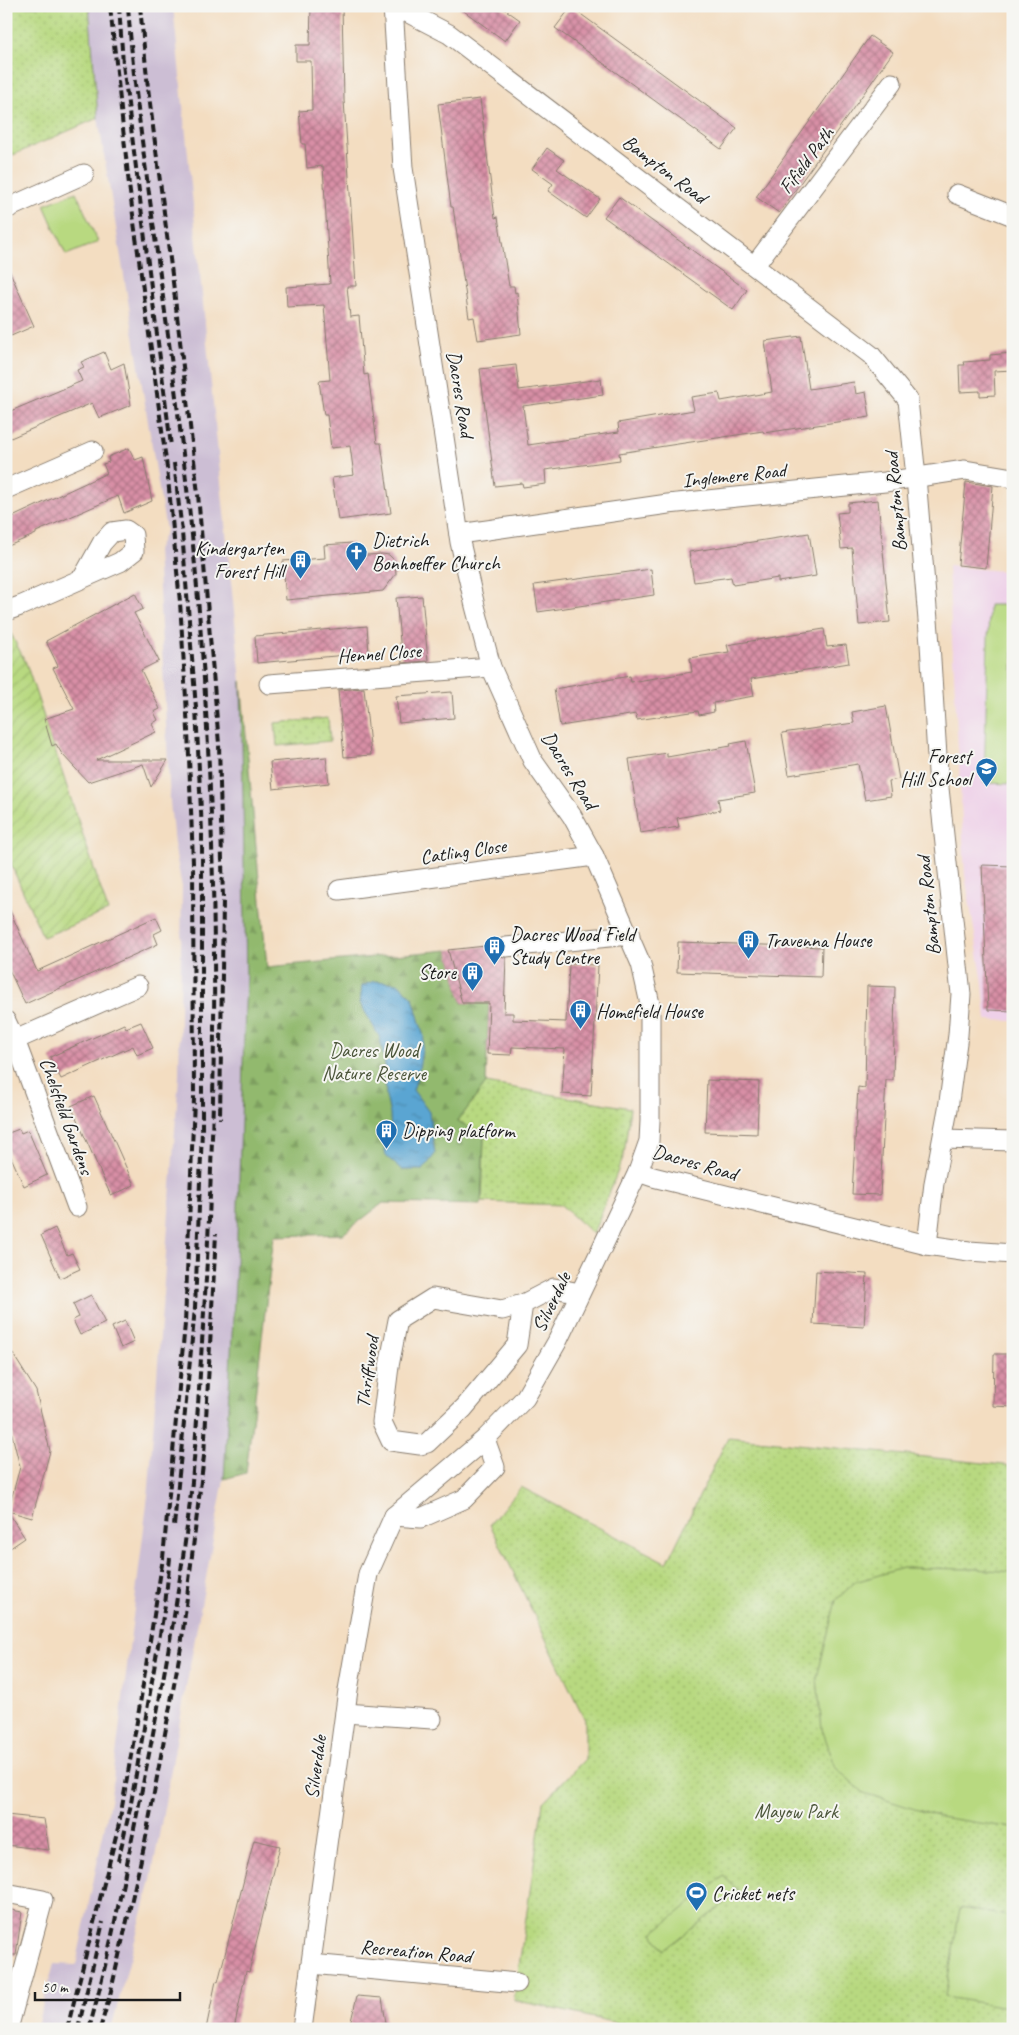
<svg xmlns="http://www.w3.org/2000/svg" width="1019" height="2035" font-family="Caveat,sans-serif">
  <defs>
    <pattern id="grass-dots" width="8" height="8" patternUnits="userSpaceOnUse" patternTransform="scale(1.25)"><rect width="8" height="8" fill="#b8d980"/><path d="M2 2h.1M6 6h.1" fill="none" stroke="#9eba6e" stroke-width="1.8" stroke-linecap="round"/></pattern>
    <pattern id="forest-firs" width="22" height="20" patternUnits="userSpaceOnUse" patternTransform="scale(1.25)"><rect width="22" height="20" fill="#92b96e"/><path d="M5 1l3.5 6h-7zM16 11l3.5 6h-7z" fill="#7d9e5f"/></pattern>
    <pattern id="garden-furrows" width="10" height="10" patternUnits="userSpaceOnUse" patternTransform="scale(1.25)"><rect width="10" height="10" fill="#b8d980"/><path d="M-1 1l2-2M0 10L10 0M9 11l2-2" fill="none" stroke="#9eba6e"/></pattern>
    <pattern id="water-ripples" width="26" height="14" patternUnits="userSpaceOnUse" patternTransform="scale(1.25)"><rect width="26" height="14" fill="#5aa5d2"/><path d="M2 4q2-2 4 0t4 0M15 11q2-2 4 0t4 0" fill="none" stroke="#4a86aa"/></pattern>
    <pattern id="building-cross-hatch" width="8" height="8" patternUnits="userSpaceOnUse" patternTransform="scale(1.25)"><rect width="8" height="8" fill="#d88fa6"/><path d="M0 0l8 8M0 8l8-8" fill="none" stroke="#ae7486"/></pattern>
  </defs>
  <rect width="100%" height="100%" fill="#f6f6f2"/>
  <filter id="ink" filterUnits="userSpaceOnUse"><feTurbulence type="fractalNoise" baseFrequency=".02" numOctaves="2"/><feDisplacementMap in="SourceGraphic" scale="10" xChannelSelector="R" yChannelSelector="G"/><feConvolveMatrix kernelMatrix="1 2 1 2 8 2 1 2 1" color-interpolation-filters="sRGB"/></filter>
  <filter id="wash" filterUnits="userSpaceOnUse"><feTurbulence type="fractalNoise" baseFrequency=".0096" numOctaves="4" result="noise"/><feDisplacementMap in="SourceGraphic" scale="20" xChannelSelector="R" yChannelSelector="G"/><feGaussianBlur stdDeviation="1.12" result="paint"/><feColorMatrix in="noise" values="0 0 0 0 0 0 0 0 0 0 0 0 0 0 0 0 0 1.4 0 .05"/><feComposite in="paint" operator="in"/></filter>
  <g filter="url(#wash)">
    <rect width="100%" height="100%" fill="#f3ddc1"/>
    <!-- built -->
    <path fill="#eed0e8" d="M948,566L1013,572V1021L986,1020L983,983L965,875Z"/>
    <!-- railway -->
    <path fill="#ccbed4" d="M86,6H173L241,681L246,979L236,1264L224,1479L150,1885L111,2029H36L54,1964L76,1965L111,1796L149,1487L179,1075L182,887L174,844L170,802L157,550L166,531L98,118Z"/>
    <!-- grass -->
    <g fill="url(#grass-dots)" stroke="#6a7a4e">
      <path d="M6,6H89L98,118L6,158Z"/>
      <path d="M328,718L330,741L277,746L275,723Z"/>
      <path d="M486,1083L630,1108L624,1155L593,1234L561,1205L482,1202L484,1137L458,1121Z"/>
      <path d="M728,1437L1013,1466V2029H644L514,2000L543,1802L585,1759V1720L490,1524L521,1487L667,1563Z"/>
    </g>
    <!-- forest -->
    <path fill="url(#forest-firs)" stroke="#576a45" d="M241,681L267,967L448,950L462,1003H489L486,1083L458,1121L484,1136L481,1205L383,1203L343,1234L274,1236L246,1473L224,1479L236,1264L246,979Z"/>
    <!-- garden -->
    <path fill="url(#garden-furrows)" stroke="#6a7a4e" d="M8,628L26,663L108,911L43,937L6,853V629Z"/>
    <!-- pitch -->
    <g fill="#b8d980" stroke="#6a7a4e">
      <path d="M76,192L98,242L66,255L44,205Z"/>
      <path d="M989,605H1013V784L984,783Z"/>
      <path d="M903,1568L977,1569L1013,1572V1828L940,1817L864,1793L836,1768L822,1729L817,1678L836,1600L855,1582Z"/>
      <path d="M724,1876L739,1892L664,1950L653,1933Z"/>
      <path d="M960,1908L1013,1917V2008L945,1997Z"/>
    </g>
    <!-- water -->
    <path fill="url(#water-ripples)" stroke="#3b6077" d="M374,981L398,983L413,998L424,1037L418,1075L413,1090L429,1112L435,1154L423,1170H402L386,1156L383,1142L391,1132L390,1114L386,1096L385,1066L380,1038L360,1003L362,986Z"/>
    <g id="blocks">
      <!-- building -->
      <g fill="url(#building-cross-hatch)">
        <path d="M311,6H342L344,100L356,286H347L350,317L359,316L364,375L368,374L377,443H381L391,513L338,520L332,478L354,475L350,446L331,448L327,415H324L319,381L330,380L324,305L287,307L286,287L330,284L323,166L307,168L305,144H302L299,111L312,110L311,61H296V45H310Z"/>
        <path d="M457,6H500L520,20L505,41Z"/>
        <path d="M571,7L737,128L721,149L555,28Z"/>
        <path d="M870,36L893,52L779,213L756,197Z"/>
        <path d="M480,99L495,218L498,217L509,286H514L515,293L517,292L521,334L478,340L474,317L469,318L453,207H451L438,104Z"/>
        <path d="M547,148L564,160L557,169L600,199L586,218L548,191L553,184L532,169Z"/>
        <path d="M619,197L747,290L733,310L604,217Z"/>
        <path d="M6,263L34,326L11,336L6,325Z"/>
        <path d="M801,336L809,389L854,382L856,394L866,392L870,417L764,433L763,431L619,453L620,460L545,470L546,484L523,487L522,483L495,486L480,369L516,365L519,390L601,379L603,395L523,406L528,445L619,432L618,423L694,410L691,397L719,393L721,401L772,392L765,341Z"/>
        <path d="M104,352L111,369L124,363L131,405L99,418L92,403L6,440V413L82,381L77,370L84,367L81,362Z"/>
        <path d="M1012,353L1013,370L994,371L995,395L980,396V391L960,392L959,365H965L964,362L990,360V355Z"/>
        <path d="M129,448L135,460L143,457L152,501L124,513L118,496L36,532V534L6,547V520L107,473L103,464L109,462L108,457Z"/>
        <path d="M966,482L993,486L986,568L958,565Z"/>
        <path d="M878,500L890,622L859,625L852,548L841,549L837,513L848,512V503Z"/>
        <path d="M809,533L816,576L778,582V578L733,585L731,577L694,582L689,552Z"/>
        <path d="M352,543L353,556L382,554L389,555L395,561L396,574L383,591L286,600L283,561L325,558L324,545Z"/>
        <path d="M651,569L654,595L538,612L534,585Z"/>
        <path d="M135,593L143,609L134,613L159,661L141,670L160,709L154,712L158,720L152,724L156,732L96,760H168L151,787L143,764L88,782L62,754L56,744L52,746L44,719L74,709L53,668L58,666L46,641Z"/>
        <path d="M422,596L428,661L402,663L396,598Z"/>
        <path d="M367,626L369,653L257,663L255,636Z"/>
        <path d="M824,629L827,647L846,645L849,663L751,679L754,696L713,703L714,712L699,715L698,711L637,720L636,714L560,726L554,689L630,676L631,682L692,672L690,658L729,652L727,645Z"/>
        <path d="M364,688L371,755L344,757L338,690Z"/>
        <path d="M452,692L454,718L399,723L396,696Z"/>
        <path d="M886,706L899,779L889,781L891,796L865,800L858,764L789,775L782,733L854,723L852,712Z"/>
        <path d="M746,741L755,793L718,799L720,810L677,818L679,827L640,833L629,759L667,753V757L731,746L730,744Z"/>
        <path d="M326,757L329,783L273,789L270,762Z"/>
        <path d="M982,865L1013,866V1011L988,1010Z"/>
        <path d="M6,902L37,971L156,917L162,930L154,934L158,944L25,1004L6,963Z"/>
        <path d="M678,942L822,947L821,977L677,972Z"/>
        <path d="M495,945L497,954L506,958L504,1013H513V1020L566,1022L569,964L598,965L591,1096L562,1094L565,1049L512,1047L511,1055L487,1054L489,1003H462L448,950Z"/>
        <path d="M867,986L895,987L893,1080H886L880,1195L852,1194L858,1087L865,1088Z"/>
        <path d="M141,1022L153,1048L137,1055L133,1046L61,1079L50,1057L124,1024L126,1028Z"/>
        <path d="M707,1080L759,1082L757,1134L705,1132Z"/>
        <path d="M94,1096L134,1185L111,1196L71,1106Z"/>
        <path d="M19,1129L21,1133L28,1130L47,1175L24,1186L6,1146V1134Z"/>
        <path d="M55,1228L67,1255L72,1253L80,1269L60,1278L41,1235Z"/>
        <path d="M816,1271L867,1274L864,1327L813,1324Z"/>
        <path d="M91,1295L105,1323L80,1335L73,1320L79,1317L73,1304Z"/>
        <path d="M125,1321L134,1342L121,1348L112,1327Z"/>
        <path d="M6,1343L36,1391L50,1451L32,1518L8,1511L20,1467L6,1410Z"/>
        <path d="M994,1354H1013V1407L993,1406Z"/>
        <path d="M6,1509L25,1538L6,1551Z"/>
        <path d="M6,1815L44,1819L49,1850L6,1845Z"/>
        <path d="M254,1840L280,1846L249,1972L246,1971L234,2029H206L216,1981L218,1982Z"/>
        <path d="M6,1909L22,1912L16,1955H6Z"/>
        <path d="M357,1996L382,1998L387,2029H349Z"/>
      </g>
    </g>
  </g>
  <g filter="url(#ink)">
    <use href="#blocks" fill-opacity="0" stroke="#887c6e" stroke-width="1"/>
    <g fill="none" stroke-linecap="round" stroke-linejoin="round">
      <defs>
        <g id="minor">
          <path d="M395,6L449,34L871,355L908,400L916,477L930,644L939,788L961,994L958,1035L948,1109L934,1183L927,1245"/>
          <path d="M957,194L1013,216"/>
          <path d="M6,209L84,174"/>
          <path d="M755,265L892,83"/>
          <path d="M6,489L93,451"/>
          <path d="M459,534L668,504L885,482L965,470L1013,478"/>
          <path d="M6,611L20,606L120,562L134,551L133,535L126,530L112,532L102,543L82,579"/>
          <path d="M269,684L491,667"/>
          <path d="M339,890L594,856"/>
          <path d="M506,947L630,935"/>
          <path d="M6,1021L15,1040L77,1207"/>
          <path d="M15,1040L138,986"/>
          <path d="M943,1139L1013,1141"/>
          <path d="M638,1172L653,1177L927,1245L969,1251L1013,1254"/>
          <path d="M523,1304L502,1310L433,1298L398,1320L389,1366L382,1422L391,1441L420,1445L427,1443L464,1408L517,1345L523,1304L554,1288L580,1293"/>
          <path d="M394,1516L421,1518L464,1499L495,1467L485,1439"/>
          <path d="M345,1713L432,1719"/>
          <path d="M6,1893L43,1900L8,2029"/>
          <path d="M311,1964L517,1983"/>
          <path d="M302,2029L348,1690L368,1574L394,1516L485,1439L525,1398L557,1342L638,1172L649,1141L650,1121V1004L641,964L594,856L572,816L533,761L491,667L475,606L460,542L403,168L393,6"/>
        </g>
      </defs>
      <!-- minor casing -->
      <use href="#minor" stroke="#887c6e" stroke-width="21"/>
      <!-- minor -->
      <use href="#minor" stroke="#fff" stroke-width="19"/>
      <!-- rail -->
      <g stroke="#1c1c1c" stroke-width="4" stroke-dasharray="8 4" stroke-linecap="butt">
        <path d="M119,6L123,64L171,446"/>
        <path d="M140,6L148,88L174,290L198,494L219,744L223,900L220,1119"/>
        <path d="M174,463L182,532L196,708L202,832V1130L195,1308L174,1526"/>
        <path d="M118,1861L130,1809L165,1605L170,1558"/>
        <path d="M67,2029L119,1824L139,1710L163,1558L185,1324L194,1099L193,863L188,730L180,602L167,468L129,185L110,6"/>
        <path d="M78,2029L103,1922"/>
        <path d="M89,2029C109,1957 123,1882 138,1809C157,1715 175,1621 187,1527C196,1456 199,1384 204,1312C218,1088 218,861 201,637C191,501 172,365 154,230C144,156 133,81 128,6"/>
        <path d="M100,2029L110,1995L145,1842L181,1647L204,1456L216,1234"/>
      </g>
    </g>
  </g>
  <!-- icons -->
  <defs>
    <symbol id="church-pin" viewBox="-11 -11 22 30"><path d="M0 17L-7.5 6A9.5 9.5 0 1 1 7.5 6Z" fill="#1f6fb2" stroke="#f6f6f2"/><path d="M-1.2-6h2.4v3.5h3.3v2.4h-3.3V6h-2.4V-.1h-3.3v-2.4h3.3Z" fill="#fff"/></symbol>
    <symbol id="building-pin" viewBox="-11 -11 22 30"><path d="M0 17L-7.5 6A9.5 9.5 0 1 1 7.5 6Z" fill="#1f6fb2" stroke="#f6f6f2"/><path d="M-4-6H4V6H1V3H-1V6H-4ZM-2.5-4.3h1.7v1.8h-1.7ZM.8-4.3h1.7v1.8H.8ZM-2.5-1h1.7V.8h-1.7ZM.8-1h1.7V.8H.8Z" fill="#fff"/></symbol>
    <symbol id="school-pin" viewBox="-11 -11 22 30"><path d="M0 17L-7.5 6A9.5 9.5 0 1 1 7.5 6Z" fill="#1f6fb2" stroke="#f6f6f2"/><path d="M0-5L7-2L0 1L-7-2ZM-4 1L0 2.5L4 1V4Q0 6-4 4Z" fill="#fff"/></symbol>
    <symbol id="stadium-pin" viewBox="-11 -11 22 30"><path d="M0 17L-7.5 6A9.5 9.5 0 1 1 7.5 6Z" fill="#1f6fb2" stroke="#f6f6f2"/><path d="M0-5a6.5 5 0 1 0 0 10a6.5 5 0 1 0 0-10ZM-3.5-1.8h7v3.6h-7Z" fill="#fff"/></symbol>
  </defs>
  <g fill-rule="evenodd">
    <use href="#church-pin" x="344" y="540" width="25" height="34"/>
    <use href="#building-pin" x="288" y="548" width="25" height="34"/>
    <use href="#school-pin" x="974" y="756" width="25" height="34"/>
    <use href="#building-pin" x="736" y="928" width="25" height="34"/>
    <use href="#building-pin" x="482" y="934" width="25" height="34"/>
    <use href="#building-pin" x="460" y="960" width="25" height="34"/>
    <use href="#building-pin" x="568" y="998" width="25" height="34"/>
    <use href="#building-pin" x="374" y="1118" width="25" height="34"/>
    <use href="#stadium-pin" x="684" y="1880" width="25" height="34"/>
  </g>
  <g text-anchor="middle" stroke-width="4" stroke-linejoin="round" paint-order="stroke">
    <!-- street labels -->
    <g font-size="20" fill="#1c1c1c" stroke="#f6f6f2">
      <text transform="translate(806 160) rotate(-53)" y="7">Fifield Path</text>
      <text transform="translate(665 169) rotate(37)" y="7">Bampton Road</text>
      <text transform="translate(461 394) rotate(81)" y="7">Dacres Road</text>
      <text transform="translate(734 475) rotate(-6)" y="7">Inglemere Road</text>
      <text transform="translate(895 502) rotate(-95)" y="7">Bampton Road</text>
      <text transform="translate(379 653) rotate(-4)" y="7">Hennel Close</text>
      <text transform="translate(570 770) rotate(58)" y="7">Dacres Road</text>
      <text transform="translate(463 851) rotate(-8)" y="7">Catling Close</text>
      <text transform="translate(928 906) rotate(-96)" y="7">Bampton Road</text>
      <text transform="translate(67 1116) rotate(70)" y="7">Chelsfield Gardens</text>
      <text transform="translate(695 1162) rotate(16)" y="7">Dacres Road</text>
      <text transform="translate(551 1302) rotate(-64)" y="7">Silverdale</text>
      <text transform="translate(367 1372) rotate(-82)" y="7">Thriffwood</text>
      <text transform="translate(315 1767) rotate(-82)" y="7">Silverdale</text>
      <text transform="translate(416 1951) rotate(5)" y="7">Recreation Road</text>
    </g>
    <!-- poi labels -->
    <g font-size="20" fill="#1c1c1c" stroke="#f6f6f2" text-anchor="start">
      <text x="372" y="547">Dietrich<tspan x="372" dy="23">Bonhoeffer Church</tspan></text>
      <text x="284" y="555" text-anchor="end">Kindergarten<tspan x="284" dy="23">Forest Hill</tspan></text>
      <text x="971" y="763" text-anchor="end">Forest<tspan x="971" dy="23">Hill School</tspan></text>
      <text x="510" y="941">Dacres Wood Field<tspan x="510" dy="23">Study Centre</tspan></text>
      <text x="765" y="947">Travenna House</text>
      <text x="456" y="979" text-anchor="end">Store</text>
      <text x="596" y="1018">Homefield House</text>
      <text x="402" y="1137">Dipping platform</text>
      <text x="712" y="1900">Cricket nets</text>
    </g>
    <!-- park labels -->
    <g font-size="20" fill="#4b553a" stroke="#f6f6f2">
      <text x="374" y="1057">Dacres Wood<tspan x="374" dy="23">Nature Reserve</tspan></text>
      <text x="796" y="1818">Mayow Park</text>
    </g>
  </g>
  <!-- margin -->
  <rect width="1019" height="2035" fill="none" stroke="#f6f6f2" stroke-width="25"/>
  <!-- scale -->
  <path d="M35 1992v8h145v-8" fill="none" stroke="#1c1c1c" stroke-width="2.5"/>
  <text x="42" y="1992" font-size="15" fill="#1c1c1c" stroke="#f6f6f2" stroke-width="4" paint-order="stroke">50 m</text>
</svg>
